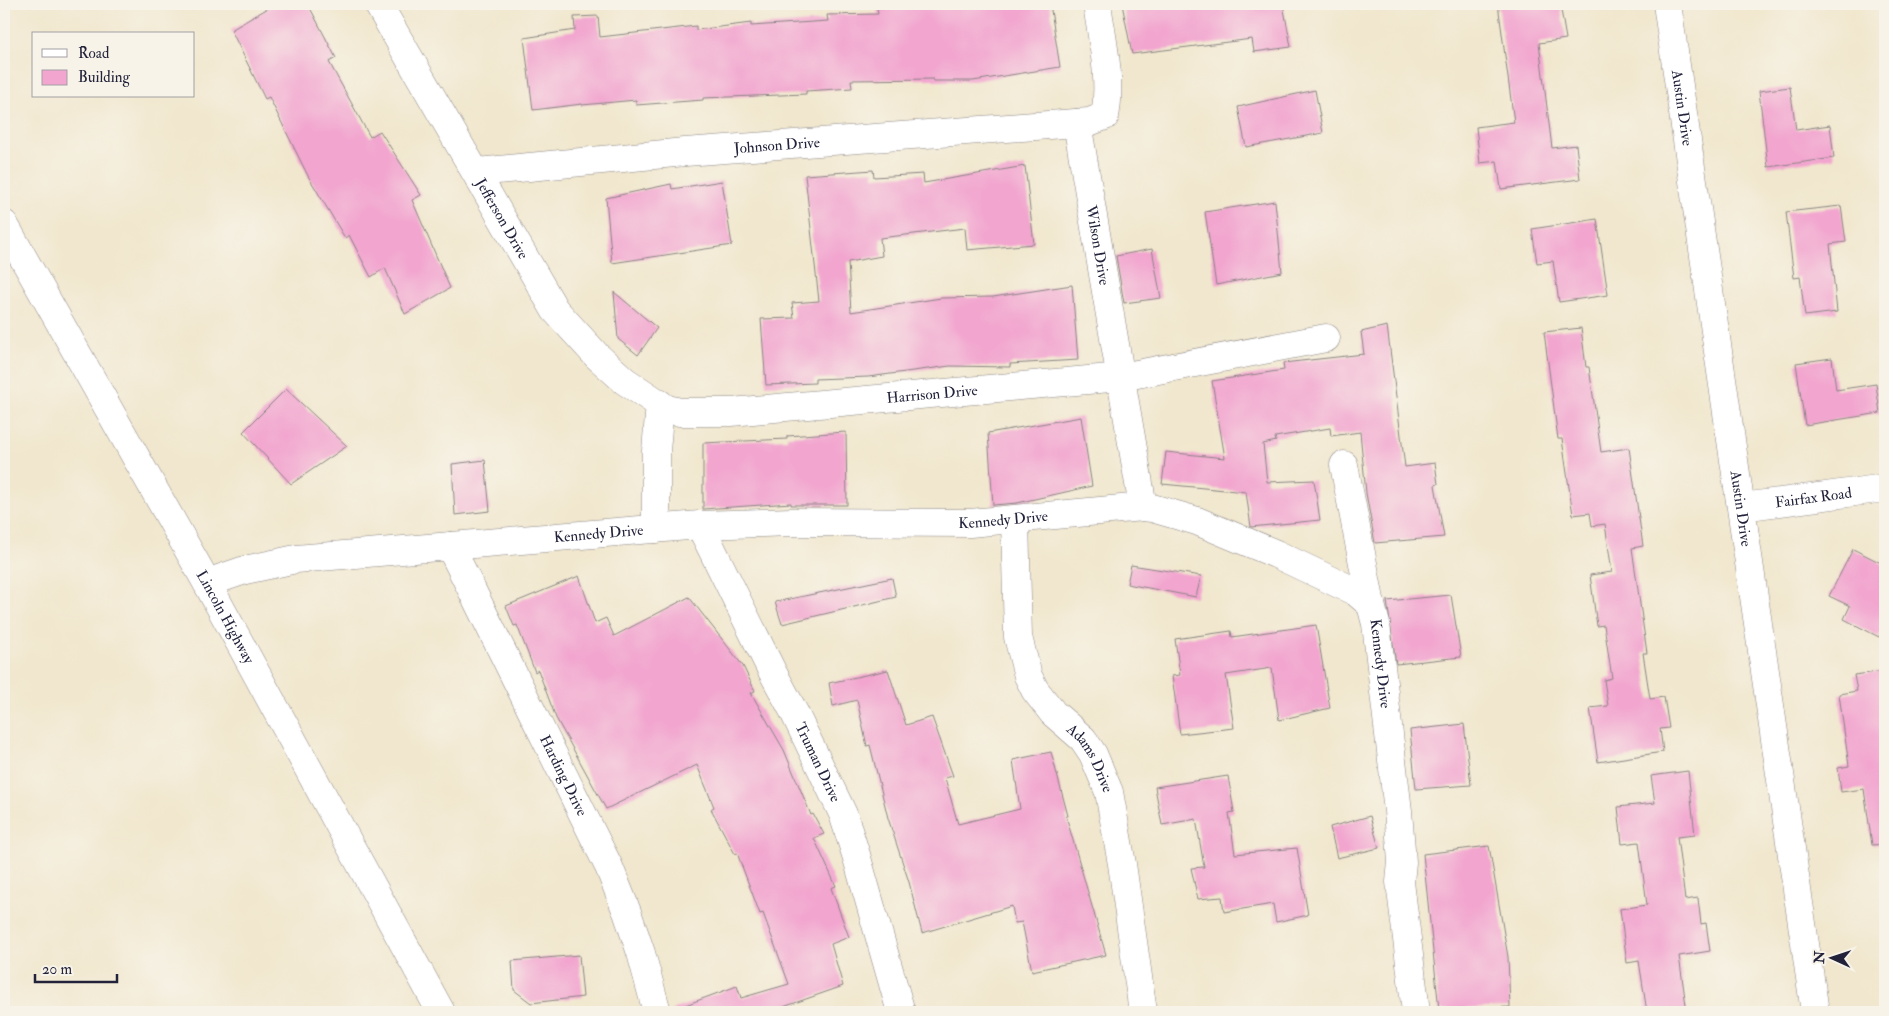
<svg xmlns="http://www.w3.org/2000/svg" width="1889" height="1016" font-family="'IM FELL Double Pica',serif">
  <rect width="100%" height="100%" fill="#f7f3e8"/>
  <filter id="ink" filterUnits="userSpaceOnUse"><feTurbulence type="fractalNoise" baseFrequency=".02" numOctaves="2"/><feDisplacementMap in="SourceGraphic" scale="10" xChannelSelector="R" yChannelSelector="G"/><feConvolveMatrix kernelMatrix="1 2 1 2 8 2 1 2 1" color-interpolation-filters="sRGB"/></filter>
  <filter id="wash" filterUnits="userSpaceOnUse"><feTurbulence type="fractalNoise" baseFrequency=".0096" numOctaves="4" result="noise"/><feDisplacementMap in="SourceGraphic" scale="20" xChannelSelector="R" yChannelSelector="G"/><feGaussianBlur stdDeviation="1.12" result="paint"/><feColorMatrix in="noise" values="0 0 0 0 0 0 0 0 0 0 0 0 0 0 0 0 0 1.4 0 .05"/><feComposite in="paint" operator="in"/></filter>
  <g filter="url(#wash)">
    <rect width="100%" height="100%" fill="#f1e7ce"/>
    <g id="blocks">
      <!-- building -->
      <g fill="#f2a5cf">
        <path d="M275,4H308L336,58L329,62L370,137L380,131L421,195L412,200L450,288L405,314L385,268L371,277L349,235L345,238L308,176L269,97L265,99L231,30Z"/>
        <path d="M926,4H1050L1060,67L973,81H934L933,79L851,80L852,88L806,91V94L703,98V100L636,105V100L582,105V104L533,110L524,38L575,30L574,17L598,16L600,37L696,26V30L751,23V26L828,21L827,15L878,14L877,8Z"/>
        <path d="M1122,4H1283L1291,47L1254,52L1252,39L1132,54Z"/>
        <path d="M1498,4H1560L1566,39L1539,43L1552,148L1576,145L1580,179L1501,189L1497,161L1480,163L1476,127L1514,122Z"/>
        <path d="M1790,87L1796,130L1830,125L1834,158L1768,167L1759,91Z"/>
        <path d="M1315,90L1323,133L1246,147L1238,107Z"/>
        <path d="M1025,166L1034,244L967,250L965,228L880,238L882,256L848,262L851,312L941,298L993,297L1072,285L1078,360L1010,364V367L950,366L868,377L815,379V383L766,385L761,319L794,318L792,303L819,301L805,175L873,170L874,177L923,174L924,183Z"/>
        <path d="M722,181L732,245L612,263L606,198L671,184L672,189Z"/>
        <path d="M1275,201L1282,272L1216,285L1205,212Z"/>
        <path d="M1841,206L1846,242L1830,244L1837,312L1805,316L1800,277L1794,278L1786,212Z"/>
        <path d="M1597,219L1608,295L1559,302L1553,261L1537,263L1532,229Z"/>
        <path d="M1152,249L1161,298L1124,303L1116,256Z"/>
        <path d="M614,292L657,328L638,355L618,339Z"/>
        <path d="M1387,326L1405,467L1435,463L1438,484L1435,485L1444,537L1375,543L1366,493L1360,432L1331,436L1330,428L1275,437L1276,441L1263,444L1267,482L1314,480L1320,520L1251,527L1246,492L1162,484L1166,452L1225,458L1212,381L1284,370L1283,363L1364,354L1361,332Z"/>
        <path d="M1581,328L1586,367H1589L1601,452L1629,448L1643,546L1632,548L1647,653H1643L1650,699L1664,697L1669,728L1660,729L1663,752L1598,762L1590,708L1608,706L1604,680L1612,678L1604,625L1597,626L1590,575L1612,572L1605,524L1592,526L1590,513L1573,515L1562,439H1558L1544,332Z"/>
        <path d="M1832,358L1836,390L1876,384L1880,413L1805,425L1796,363Z"/>
        <path d="M286,389L347,446L291,484L243,432Z"/>
        <path d="M1081,417L1092,486L1017,503L993,505L988,433Z"/>
        <path d="M846,432L847,505H791V503L703,509V443L787,439V436Z"/>
        <path d="M485,460L490,511L455,515L452,464Z"/>
        <path d="M1853,549L1885,565V624L1879,637L1844,619L1850,606L1829,596Z"/>
        <path d="M1131,565L1201,576L1196,597L1127,584Z"/>
        <path d="M579,576L595,623L606,618L614,636L689,597L743,666L755,691L751,693L784,750L811,815L813,814L824,834L814,838L836,886L831,888L849,937L831,944L843,986L769,1012H673L672,1010L737,986L741,998L789,984L763,913L760,914L737,853L735,854L711,809L714,807L697,765L606,809L556,718L538,670L535,672L517,625L514,626L506,606Z"/>
        <path d="M892,578L896,597L782,624L775,602Z"/>
        <path d="M1451,595L1461,657L1396,664L1387,601Z"/>
        <path d="M1316,625L1330,708L1279,720L1272,668L1226,675L1234,728L1180,734L1172,676L1180,675L1175,639L1231,631L1232,637Z"/>
        <path d="M888,670L906,725L932,717L953,776L945,778L958,824L1020,809L1013,760L1051,752L1068,816H1066L1106,955L1032,971L1022,922L1015,923L1012,906L922,933L909,882L888,818L870,745L867,746L857,700L833,706L829,683Z"/>
        <path d="M1885,671V844L1872,845L1864,789L1841,792L1838,768L1849,766L1839,694L1857,691L1854,675Z"/>
        <path d="M1464,724L1471,785L1416,789L1410,730Z"/>
        <path d="M1688,771L1695,835L1677,837L1685,900L1698,898L1701,924L1706,923L1710,951L1679,956L1687,1012H1647L1639,961L1627,963L1620,909L1647,905L1639,842L1622,844L1618,807L1655,803L1651,776Z"/>
        <path d="M1228,776L1234,812L1229,813L1235,854L1297,848L1308,915L1276,922L1273,904L1224,912L1222,897L1198,899L1191,868L1204,867L1196,819L1162,825L1155,787Z"/>
        <path d="M1370,816L1379,848L1337,858L1330,827Z"/>
        <path d="M1489,846L1508,957L1510,1007L1439,1010L1423,854Z"/>
        <path d="M579,955L583,997L531,1003L514,990L512,961Z"/>
      </g>
    </g>
  </g>
  <g filter="url(#ink)">
    <use href="#blocks" fill-opacity="0" stroke="#8a8484" stroke-width="1"/>
    <g fill="none" stroke-linecap="round" stroke-linejoin="round">
      <defs>
        <g id="minor">
          <path id="s1" d="M378,4L555,310L597,356L625,381L667,409L680,412H731L1121,377L1326,338"/>
          <path id="s2" d="M1667,4L1815,1012"/>
          <path id="s3" d="M1077,123L1143,507"/>
          <path id="s4" d="M477,172L685,152L1089,122L1105,116C1112,80 1102,40 1097,4"/>
          <path d="M1344,465L1371,605"/>
          <path id="s5" d="M1742,507L1885,488"/>
          <path id="s6" d="M1015,520L1018,637L1028,676L1035,690L1053,713L1083,739L1093,754L1109,792L1122,864L1143,1012"/>
          <path id="s7" d="M700,525L772,671L794,712L843,814L857,858L901,1012"/>
          <path d="M656,529V451L660,404"/>
          <path id="s8" d="M450,546L609,867L627,912L641,953L657,1012"/>
          <path id="s9" d="M207,583L245,570L296,559L700,525L791,522L970,523L1143,507L1152,508L1197,521L1276,554L1356,592L1371,605L1376,624L1398,811L1402,862L1400,882L1416,1012"/>
        </g>
        <g id="major">
          <path id="s10" d="M4,224L207,583L441,1012"/>
        </g>
      </defs>
      <!-- minor casing -->
      <use href="#minor" stroke="#8a8484" stroke-width="29"/>
      <!-- major casing -->
      <use href="#major" stroke="#8a8484" stroke-width="29"/>
      <!-- minor -->
      <use href="#minor" stroke="#fff" stroke-width="28"/>
      <!-- major -->
      <use href="#major" stroke="#fff" stroke-width="28"/>
    </g>
  </g>
  <g text-anchor="middle" stroke-width="4" stroke-linejoin="round" paint-order="stroke">
    <!-- street labels -->
    <g font-size="15" fill="#22223b" stroke="#f7f3e8">
      <text dy="5" stroke="none"><textPath href="#s2" startOffset="105">Austin Drive</textPath></text>
      <text dy="5" stroke="none"><textPath href="#s4" startOffset="301">Johnson Drive</textPath></text>
      <text dy="5" stroke="none"><textPath href="#s1" startOffset="248">Jefferson Drive</textPath></text>
      <text dy="5" stroke="none"><textPath href="#s3" startOffset="124">Wilson Drive</textPath></text>
      <text dy="5" stroke="none"><textPath href="#s1" startOffset="770">Harrison Drive</textPath></text>
      <text dy="5" stroke="none"><textPath href="#s5" startOffset="72">Fairfax Road</textPath></text>
      <text dy="5" stroke="none"><textPath href="#s2" startOffset="510">Austin Drive</textPath></text>
      <text dy="5" stroke="none"><textPath href="#s9" startOffset="801">Kennedy Drive</textPath></text>
      <text dy="5" stroke="none"><textPath href="#s9" startOffset="396">Kennedy Drive</textPath></text>
      <text dy="5" stroke="none"><textPath href="#s10" startOffset="451">Lincoln Highway</textPath></text>
      <text dy="5" stroke="none"><textPath href="#s9" startOffset="1251">Kennedy Drive</textPath></text>
      <text dy="5" stroke="none"><textPath href="#s6" startOffset="262">Adams Drive</textPath></text>
      <text dy="5" stroke="none"><textPath href="#s7" startOffset="265">Truman Drive</textPath></text>
      <text dy="5" stroke="none"><textPath href="#s8" startOffset="256">Harding Drive</textPath></text>
    </g>
  </g>
  <!-- margin -->
  <rect width="1889" height="1016" fill="none" stroke="#f7f3e8" stroke-width="20"/>
  <!-- legend -->
  <rect x="32" y="32" width="162" height="65" fill="#f7f3e8" stroke="#a29fa3"/>
  <rect x="42" y="49" width="25" height="8" fill="#ffffff" stroke="#a29fa3"/>
  <text x="78" y="58" font-size="15" fill="#22223b">Road</text>
  <rect x="42" y="70" width="25" height="15" fill="#f2a5cf" stroke="#a29fa3"/>
  <text x="78" y="82" font-size="15" fill="#22223b">Building</text>
  <!-- north arrow -->
  <g transform="translate(1832 958) rotate(273)" stroke="#f7f3e8" stroke-width="4" paint-order="stroke">
  <path d="M0-4L9 19L0 12L-9 19Z" fill="#22223b"/>
  <text y="-8" font-size="14" font-weight="bold" text-anchor="middle" fill="#22223b">N</text>
  </g>
  <!-- scale -->
  <path d="M35 974v8h82v-8" fill="none" stroke="#22223b" stroke-width="2.5"/>
  <text x="42" y="974" font-size="15" fill="#22223b" stroke="#f7f3e8" stroke-width="4" paint-order="stroke">20 m</text>
</svg>
